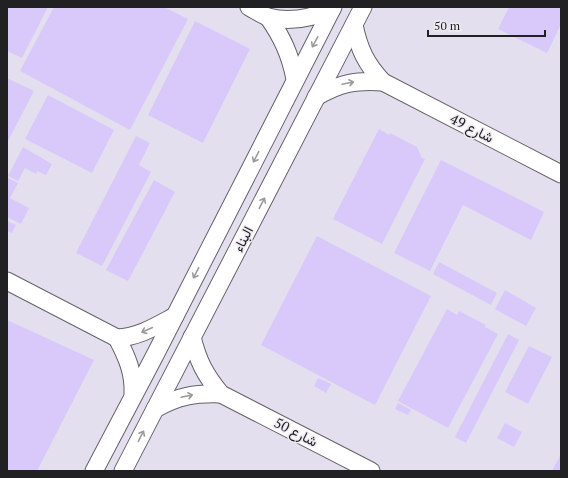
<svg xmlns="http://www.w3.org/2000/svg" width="568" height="478" font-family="'PT Serif',Vazirmatn,serif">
  <rect width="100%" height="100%" fill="#eeebf3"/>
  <!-- built -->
  <rect fill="#e3dfee" x="7" y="7" width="554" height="464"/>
  <!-- building -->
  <g fill="#d9c9fb">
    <path d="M7,7H48L22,58L7,51Z"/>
    <path d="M54,7H164L188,19L130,130L20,71Z"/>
    <path d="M509,7H561V24L547,53L498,29Z"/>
    <path d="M195,21L250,49L203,143L148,115Z"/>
    <path d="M7,78L34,91L7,143Z"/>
    <path d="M48,95L114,130L92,173L25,139Z"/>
    <path d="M379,129L389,135L390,133L417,147L422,158L425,159L382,244L333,219Z"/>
    <path d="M136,136L150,143L139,165L151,172L102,266L76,253Z"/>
    <path d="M23,147L52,164L46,175L37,171L36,174L25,168L18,181L8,176Z"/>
    <path d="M441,160L544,212L531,240L463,205L430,271L394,253Z"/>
    <path d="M8,178L18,183L10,198L29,208L21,224L7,217Z"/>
    <path d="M154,180L175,192L128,281L106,270Z"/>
    <path d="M7,221L16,225L12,233L7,231Z"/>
    <path d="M317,236L431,296L375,405L261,345Z"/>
    <path d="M439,262L497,293L491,305L433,274Z"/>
    <path d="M505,290L536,308L526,326L495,309Z"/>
    <path d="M447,309L457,315L459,311L486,325L485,327L498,334L448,428L398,401Z"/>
    <path d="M7,320L94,360L37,471H7Z"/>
    <path d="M508,334L519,340L466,443L455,437Z"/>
    <path d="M529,346L552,357L528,404L505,392Z"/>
    <path d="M318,378L331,384L326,393L314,386Z"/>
    <path d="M398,403L411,410L408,415L395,409Z"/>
    <path d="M505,423L522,432L514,447L497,438Z"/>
    <path d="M561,454V471H552Z"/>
  </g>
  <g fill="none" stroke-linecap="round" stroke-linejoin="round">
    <defs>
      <g id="street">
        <path d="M249,7C255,10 262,15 268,17C290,23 312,18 332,9"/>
        <path d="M268,17C282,37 290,54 295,79"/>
        <path d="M354,25C359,49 366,64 383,82L561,174"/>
        <path d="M316,97C340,83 356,80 383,82"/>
        <path d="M7,281L117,338C139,337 156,326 175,316"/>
        <path d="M192,337C198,361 205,375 221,394L371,471"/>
        <path d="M117,338C127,357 134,373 133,394"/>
        <path d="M155,409C178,396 195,393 221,394"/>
        <path d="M94,471L154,357L333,7"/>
        <path d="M123,471L363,7"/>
      </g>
    </defs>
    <!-- street casing -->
    <use href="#street" stroke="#65636a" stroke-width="19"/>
    <!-- street -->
    <use href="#street" stroke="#fff" stroke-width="17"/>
  </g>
  <!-- one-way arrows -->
  <defs><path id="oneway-shaft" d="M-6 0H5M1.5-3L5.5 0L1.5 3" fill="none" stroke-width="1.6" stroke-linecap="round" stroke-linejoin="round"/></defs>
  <g stroke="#9b9b9c">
    <use href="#oneway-shaft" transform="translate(315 42) rotate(118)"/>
    <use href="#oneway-shaft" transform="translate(348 83) rotate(-12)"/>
    <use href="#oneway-shaft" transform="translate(256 157) rotate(117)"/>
    <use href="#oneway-shaft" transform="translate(262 203) rotate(-63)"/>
    <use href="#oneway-shaft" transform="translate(196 273) rotate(117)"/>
    <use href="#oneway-shaft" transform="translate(147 330) rotate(156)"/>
    <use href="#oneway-shaft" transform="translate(187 396) rotate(-12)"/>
    <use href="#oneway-shaft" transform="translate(141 436) rotate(-63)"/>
  </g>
  <g text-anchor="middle" stroke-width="3" stroke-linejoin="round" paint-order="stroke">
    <!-- street labels -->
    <g font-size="14" fill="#212023" stroke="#eeebf3">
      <text transform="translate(472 128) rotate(27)" y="5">شارع 49</text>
      <text transform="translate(243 239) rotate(-63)" y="5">البناء</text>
      <text transform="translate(296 432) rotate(27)" y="5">شارع 50</text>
    </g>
  </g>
  <!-- border -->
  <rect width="568" height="478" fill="none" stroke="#212023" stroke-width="16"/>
  <!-- scale -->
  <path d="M428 30v6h117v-6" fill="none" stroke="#212023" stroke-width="2"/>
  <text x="434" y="30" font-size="12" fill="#212023" stroke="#eeebf3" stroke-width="3" paint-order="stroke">50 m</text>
</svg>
